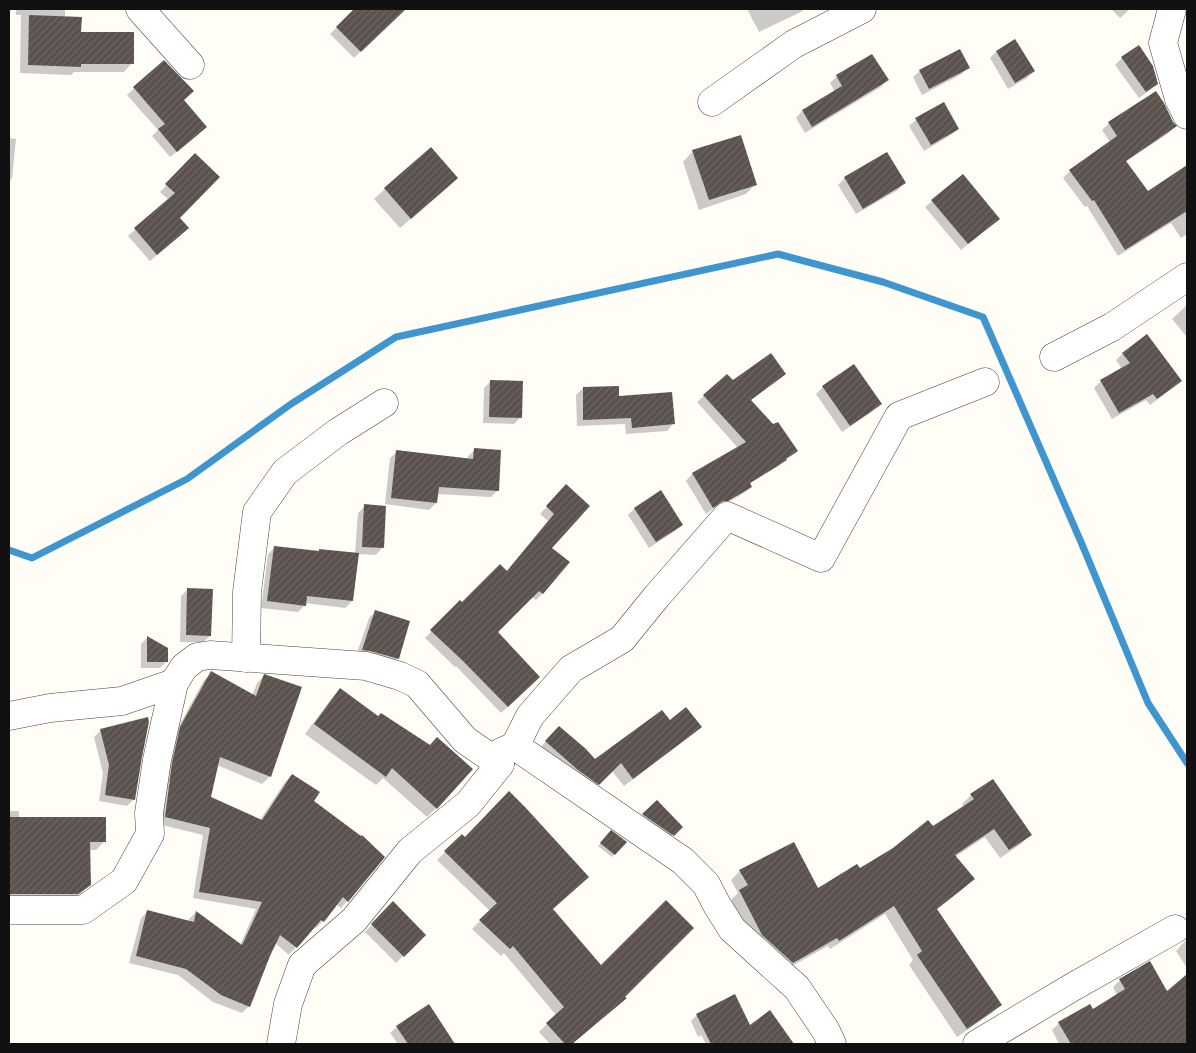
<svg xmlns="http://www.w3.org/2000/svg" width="1196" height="1053" font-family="'PT Serif',serif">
  <defs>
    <pattern id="building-hatch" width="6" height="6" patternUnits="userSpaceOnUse" patternTransform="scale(1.25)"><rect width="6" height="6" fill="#5a524d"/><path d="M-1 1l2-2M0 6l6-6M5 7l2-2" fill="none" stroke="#6d6662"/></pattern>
  </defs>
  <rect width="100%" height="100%" fill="#fffdf5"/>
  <!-- shadow -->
  <g fill="#0003">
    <path d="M16,9H65V17L80,33L132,63L124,72H74L71,75L20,73L21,15H16Z"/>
    <path d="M356,9H403L354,58L330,34Z"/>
    <path d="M747,9H804L801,12L759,32Z"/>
    <path d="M1111,9H1130L1120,18Z"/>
    <path d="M1015,40L1034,71L1027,78L1008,89L990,58L996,52Z"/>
    <path d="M872,55L887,80L881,87L805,133L796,118L802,111L835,92L830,83L837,76Z"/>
    <path d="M1122,58L1157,83L1150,90L1139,98L1115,65Z"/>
    <path d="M164,61L199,134L170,157L152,136L158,130L127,95Z"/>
    <path d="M968,67L962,74L922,95L913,77L920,71Z"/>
    <path d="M1156,93L1175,126L1169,133L1125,162L1147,193L1187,166V234L1181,238L1171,223L1118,256L1087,206L1085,207L1063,178L1070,171L1110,142L1102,130L1109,123Z"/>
    <path d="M944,104L958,129L951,135L924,151L909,126L916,120Z"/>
    <path d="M9,138L16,139L12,178L9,182Z"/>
    <path d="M693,151L756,184L746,194L699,210L683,162Z"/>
    <path d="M195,155L179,218L181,235L150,261L128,236L169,200L160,192Z"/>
    <path d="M457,178L447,188L400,228L374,199L385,189Z"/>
    <path d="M845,178L904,183L898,190L856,214L838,185Z"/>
    <path d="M932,201L991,225L961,250L925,207Z"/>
    <path d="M1187,305V337L1172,319Z"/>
    <path d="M1123,353L1181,381L1174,387L1150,405L1146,400L1112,419L1094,388L1101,381L1122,369L1116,360Z"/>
    <path d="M785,373L778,380L750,400L796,450L779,466L749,484L751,487L744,493L720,507H715L706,514L686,481L692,474L738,448L697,402L727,375L733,382Z"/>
    <path d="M491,381L521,417L514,424L483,423L484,388Z"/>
    <path d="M823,387L880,404L873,411L842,432L816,394Z"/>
    <path d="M583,388L618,397L673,424L667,431L626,434L625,424L577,426L576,395Z"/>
    <path d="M475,450L498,490L491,497L437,494L436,503L429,510L385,504L390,458L397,452L468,460V456Z"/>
    <path d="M560,493L543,593L536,600L532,597L496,632L539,677L501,713L456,666L455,667L425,638L460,602L462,604L506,572L548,521L540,514Z"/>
    <path d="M365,506L382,548L376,555L358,554L352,601L345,608L305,603V605L298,612L261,608L268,554L275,547L317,552L319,550L355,554L358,513Z"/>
    <path d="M635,508L682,525L675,531L649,548L628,515Z"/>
    <path d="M188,589L210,636L203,642H180L181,596Z"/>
    <path d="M375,612L409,622L397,659L391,665L356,656L369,618Z"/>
    <path d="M147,638L167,661L160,668H141V644Z"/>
    <path d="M211,673L252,696L257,683L264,676L300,688L269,777L262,784L217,765L209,798L260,820L285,782L292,775L313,801L347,901L341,908L336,904L323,921L316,928L314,926L289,955L275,943L249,1006L242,1013L213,1002L178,975L129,963L141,918L148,911L189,922V919L196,912L240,945L256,909L193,898L203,835L158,824L174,735L204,680Z"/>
    <path d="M340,689L436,808L427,817L383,778L376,785L305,734L331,699Z"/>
    <path d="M670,722L701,727L692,735L624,786L612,771L590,792L538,750L551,736L595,761Z"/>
    <path d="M101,730L134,799L127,806L99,801L103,773L94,737Z"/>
    <path d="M971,795L1030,835L1021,844L1000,858L985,837L955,857L973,879L964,888L936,910L1000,1004L992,1013L957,1037L909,965L913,960L885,914L830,949L828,946L783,971L753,944L731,900L738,893L731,880L740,871L818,890L859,870L933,828L964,807L962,804Z"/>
    <path d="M657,801L681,827L666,841L637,821Z"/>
    <path d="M9,811H19V818L105,841L96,850H89L90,884L81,894L68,903H9Z"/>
    <path d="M611,832L615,854L612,857L598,846Z"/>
    <path d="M462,835L552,909L617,1006L572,1044H550L539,1032L556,1015L504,953L501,956L472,929L490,911L437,860Z"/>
    <path d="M393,903L425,935L396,963L365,932Z"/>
    <path d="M1187,939V968L1176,951Z"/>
    <path d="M1187,975V1044H1059L1052,1030L1059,1023L1093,1011L1117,995L1113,987L1120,980L1167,993Z"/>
    <path d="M429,1006L454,1044H398L390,1033L397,1027Z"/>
    <path d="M697,1015L750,1027L788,1038L781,1044H706L701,1035L698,1037L691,1021Z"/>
  </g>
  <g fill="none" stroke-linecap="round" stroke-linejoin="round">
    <!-- stream -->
    <path stroke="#3f96cf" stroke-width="7" d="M9,550L32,558L187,479L291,404L396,337L778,254L883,282L983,317L1081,542L1148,703L1187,763"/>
  </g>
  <!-- building -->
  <g fill="url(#building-hatch)">
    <path d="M354,9H406L361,52L336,27Z"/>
    <path d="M29,15L82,17L81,32H134V64H81V67L28,65Z"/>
    <path d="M1015,39L1035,71L1015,83L996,51Z"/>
    <path d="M1139,45L1153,66L1158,84L1146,92L1121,57Z"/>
    <path d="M960,49L970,68L929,89L919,70Z"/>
    <path d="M872,54L889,80L812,127L802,110L842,86L836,75Z"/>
    <path d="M164,60L194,91L184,100L207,127L177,152L158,129L165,124L133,87Z"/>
    <path d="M1156,91L1164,103L1173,122L1177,126L1126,161L1148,191L1187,165V211L1125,250L1094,200L1092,201L1069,170L1117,136L1108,122Z"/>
    <path d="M944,102L959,129L931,145L915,118Z"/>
    <path d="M741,135L757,185L709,200L692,150Z"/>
    <path d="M431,147L458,178L411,219L384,188Z"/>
    <path d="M887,152L906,183L863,209L844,177Z"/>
    <path d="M195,153L220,177L180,218L189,228L157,255L134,228L175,193L165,184Z"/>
    <path d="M963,174L1000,219L968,244L931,200Z"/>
    <path d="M1147,334L1182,381L1157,399L1153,394L1119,413L1100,380L1130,363L1122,353Z"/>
    <path d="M771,353L786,374L751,400L773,424L778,422L798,451L786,459L787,460L750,483L752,487L728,501H723L713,508L692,473L746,442L703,395L727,374L733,380Z"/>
    <path d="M854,364L882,404L850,426L822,386Z"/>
    <path d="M490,380L523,381L522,418L489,417Z"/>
    <path d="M619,386V396L672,392L675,424L632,428L631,418L583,420V387Z"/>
    <path d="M474,448L501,450L499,491L439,487L437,503L391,498L396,450L473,459Z"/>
    <path d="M566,484L590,506L552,548L570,562L543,594L539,591L498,632L540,677L508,707L463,661L430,630L460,600L462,602L500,564L507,571L554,514L546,506Z"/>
    <path d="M661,490L683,525L656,542L634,508Z"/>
    <path d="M364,504L386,506L384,548L362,547Z"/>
    <path d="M274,546L319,551V549L359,553L353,601L307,596L306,606L267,601Z"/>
    <path d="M187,588L213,589L211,636L186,635Z"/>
    <path d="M375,610L410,621L399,659L370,651L362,650Z"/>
    <path d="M147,636L168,648V662H147Z"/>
    <path d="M211,671L256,696L264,674L302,687L271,777L220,757L211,797L262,820L292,774L320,792L314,801L361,836L362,835L385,857L348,902L343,897L324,922L321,920L297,948L280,935L270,956L250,1007L221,995L186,969L136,956L147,910L194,922L196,911L242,945L262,902L199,892L210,828L165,817L172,763L180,727Z"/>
    <path d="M340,688L378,716L381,713L430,745L437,737L473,769L437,809L392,768L386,777L314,724Z"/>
    <path d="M686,707L702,727L633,779L621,763L599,785L578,770L545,741L559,726L586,749L595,759L662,710L670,720Z"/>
    <path d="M148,717L149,722L142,757L135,800L105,795L109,765L100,729Z"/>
    <path d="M993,779L1032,835L1009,850L994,829L955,855L975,879L937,909L1002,1005L967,1029L917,955L922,951L894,906L839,941L837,938L793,963L762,935L739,890L748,885L739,870L794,842L818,888L857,864L860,868L893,848L928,820L933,826L974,799L970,794Z"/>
    <path d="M509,791L525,807L589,877L553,909L601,965L666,900L694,928L625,997L627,998L572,1044H565L546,1023L564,1007L513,946L510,949L479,920L497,903L444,851L462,834L465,837Z"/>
    <path d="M657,800L683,827L674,836L642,814Z"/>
    <path d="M9,817H106V842H90L91,885L78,894H9Z"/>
    <path d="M611,830L627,842L615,855L600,843Z"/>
    <path d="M393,901L426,935L404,957L371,924Z"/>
    <path d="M1150,961L1167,991L1187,974V1044H1071L1058,1022L1090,1004L1093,1009L1125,989L1119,979Z"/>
    <path d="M735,994L750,1025L770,1010L794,1044H711L696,1014Z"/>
    <path d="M429,1004L455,1044H408L396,1026Z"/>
  </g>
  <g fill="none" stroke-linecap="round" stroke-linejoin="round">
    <defs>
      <g id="minor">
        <path d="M140,9L190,65"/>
        <path d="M1172,9L1163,43L1179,99L1187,115"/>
        <path d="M712,102L794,44L862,9"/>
        <path d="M1054,357L1112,327L1187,277"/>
        <path d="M246,658L247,592L257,512L285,472L338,432L384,403"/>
        <path d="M9,716L50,708L122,701L174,683"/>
        <path d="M515,746L530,716L571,669L622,639L657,596L727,516L821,558L899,416L985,382"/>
        <path d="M9,910H83L124,881L150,834L149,813L157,760L174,683L184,667L197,657L210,655L366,666L400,676L417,684L465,740L500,764L499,758L501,752L515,746L683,861L706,884L717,905L732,929L797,988L826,1031L832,1044"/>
        <path d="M281,1044L288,1004L302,965L354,920L410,851L468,804L500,764"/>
        <path d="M977,1044L1071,988L1175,929"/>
      </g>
    </defs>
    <!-- minor casing -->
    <use href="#minor" stroke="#444" stroke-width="29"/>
    <!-- minor -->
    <use href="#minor" stroke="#fff" stroke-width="28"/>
  </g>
  <!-- border -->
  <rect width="1196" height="1053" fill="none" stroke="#111111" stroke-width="20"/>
</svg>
